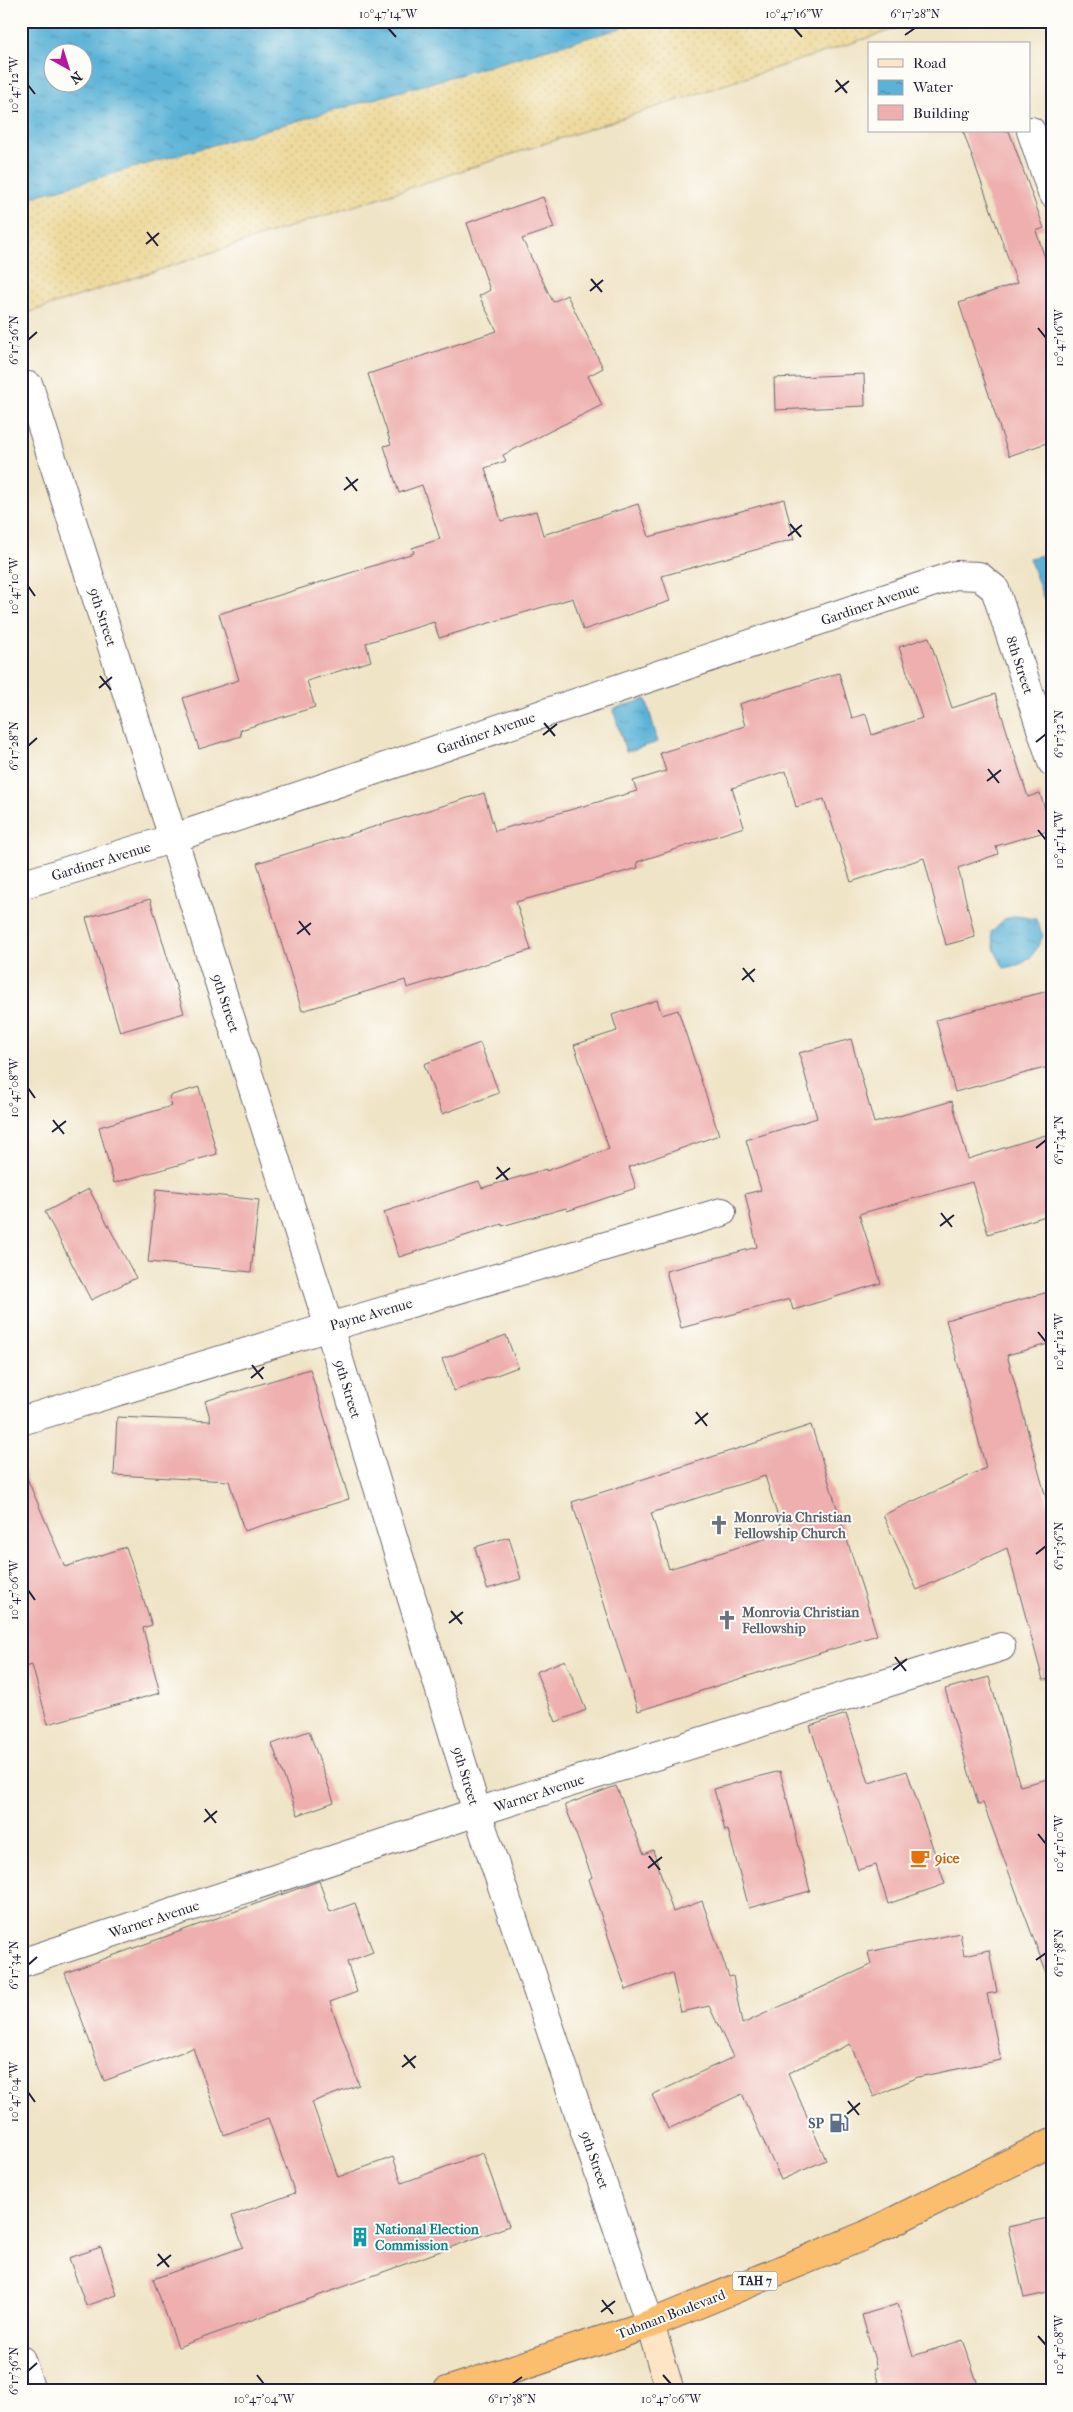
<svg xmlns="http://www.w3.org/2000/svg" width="1073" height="2412" font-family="'IM FELL French Canon',serif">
  <defs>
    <pattern id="sand-dots" width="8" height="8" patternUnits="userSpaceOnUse" patternTransform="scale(1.25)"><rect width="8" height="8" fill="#eeda9e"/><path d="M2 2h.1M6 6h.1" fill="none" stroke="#ccbb89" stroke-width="1.8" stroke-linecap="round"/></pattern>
    <pattern id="water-ripples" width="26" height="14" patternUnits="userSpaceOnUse" patternTransform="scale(1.25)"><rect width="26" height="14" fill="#5ab2d7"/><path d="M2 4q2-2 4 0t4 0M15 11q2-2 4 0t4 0" fill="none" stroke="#4a90b0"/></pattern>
  </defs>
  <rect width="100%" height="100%" fill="#fdfcf7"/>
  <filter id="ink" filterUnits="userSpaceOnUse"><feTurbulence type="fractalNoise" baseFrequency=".02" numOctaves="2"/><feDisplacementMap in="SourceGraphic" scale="10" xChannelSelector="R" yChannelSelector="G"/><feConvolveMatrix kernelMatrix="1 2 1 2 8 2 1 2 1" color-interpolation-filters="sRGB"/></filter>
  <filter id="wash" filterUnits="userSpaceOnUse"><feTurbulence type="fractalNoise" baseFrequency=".0096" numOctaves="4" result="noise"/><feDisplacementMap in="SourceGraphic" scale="20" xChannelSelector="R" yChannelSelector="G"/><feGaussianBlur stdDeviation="1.12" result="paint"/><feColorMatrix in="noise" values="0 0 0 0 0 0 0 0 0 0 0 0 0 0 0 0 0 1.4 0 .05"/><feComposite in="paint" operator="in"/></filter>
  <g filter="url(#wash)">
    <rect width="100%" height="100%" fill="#f0e4c7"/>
    <!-- sand -->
    <path fill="url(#sand-dots)" stroke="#887e6c" d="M541,21H919L21,315V174Z"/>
    <!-- water -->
    <g fill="url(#water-ripples)" stroke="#3e6a89" fill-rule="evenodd">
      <path d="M21,21H646L21,200ZM52,52H82V82H52Z"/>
      <path d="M1052,553V597L1044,599L1029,558Z"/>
      <path d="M646,699L658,742L626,752L613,709Z"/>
      <path d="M1017,916L1036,919L1043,936C1032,958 1029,964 1004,968L995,951L991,932L1004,919Z"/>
    </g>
    <g id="blocks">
      <!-- building -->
      <g fill="#eeafae" fill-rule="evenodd">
        <path d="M963,131H1009L1044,228L1036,231L1052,279V441L1009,456L959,303L1017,283Z"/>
        <path d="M543,197L554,228L522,239L553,302L567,295L603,368L588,376L602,405L503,455L506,461L485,468L501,521L536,511L543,535L638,504L649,537L784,499L794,539L662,576L670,601L583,630L573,598L439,638L434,622L366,643L371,661L307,681L315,707L240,730L241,736L199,749L183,698L239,680L219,614L414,553L412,548L440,539L422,485L399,493L384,446L391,444L368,374L497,331L479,296L490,290L467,223Z"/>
        <path d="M864,374L865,406L775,410L774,378Z"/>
        <path d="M929,637L952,708L995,694L1028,797L1040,793L1051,830L996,846L998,854L958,868L975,937L946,945L924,858L851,882L824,799L796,807L786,771L732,788L744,827L637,862L638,868L516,902L531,950L407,988L405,980L302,1011L257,863L484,793L495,831L637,791L633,781L666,771L660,753L745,726L739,704L839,673L852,718L866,714L872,735L922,718L899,647Z"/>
        <path d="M150,899L184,1013L120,1032L86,918Z"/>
        <path d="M1052,990V1066L955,1092L936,1020Z"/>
        <path d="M657,1000L662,1015L678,1010L719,1135L629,1167L636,1188L567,1211L566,1208L502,1226V1224L399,1257L384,1212L479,1181L482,1188L546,1169V1171L609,1149L574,1045L617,1031L612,1015Z"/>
        <path d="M851,1039L874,1123L952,1101L968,1159L1052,1133V1214L988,1234L972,1182L859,1214L881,1283L793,1310L790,1299L681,1328L666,1271L757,1247L745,1194L761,1190L746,1140L817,1118L799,1053Z"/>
        <path d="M480,1043L499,1093L442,1114L424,1064Z"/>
        <path d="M199,1087L217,1154L114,1183L99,1127L172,1106L169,1096Z"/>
        <path d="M89,1189L136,1278L91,1300L45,1212Z"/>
        <path d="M156,1189L259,1200L251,1272L148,1262Z"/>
        <path d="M1052,1291V1343L1007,1355L1052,1520V1679L1043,1680L1007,1548L917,1590L883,1515L986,1468L946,1320Z"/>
        <path d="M506,1335L518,1367L454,1391L442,1359Z"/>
        <path d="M310,1369L349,1499L244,1531L229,1481L114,1475L117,1417L211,1421L205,1401Z"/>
        <path d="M811,1425L877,1635L638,1711L572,1502ZM765,1476L783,1533L669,1569L651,1513Z"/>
        <path d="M21,1464L65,1567L126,1547L152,1625L143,1628L160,1693L48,1724L32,1665L21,1668Z"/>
        <path d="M509,1537L521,1579L487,1589L475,1547Z"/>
        <path d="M565,1660L586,1710L556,1722L536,1672Z"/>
        <path d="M989,1677L1020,1786L1052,1778V1980H1049L983,1803L978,1804L945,1689Z"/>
        <path d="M846,1714L869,1783L907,1771L945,1884L888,1904L876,1865L858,1870L810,1726Z"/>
        <path d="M309,1731L334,1802L298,1815L272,1744Z"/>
        <path d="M780,1771L810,1891L749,1908L728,1830L725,1831L714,1789Z"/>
        <path d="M616,1786L644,1854L653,1850L673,1912L702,1901L729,1977L733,1976L742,2024L871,1965L868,1952L960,1933L964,1955L989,1950L997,1992L987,1994L1001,2060L918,2077L874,2097L850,2044L788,2073L826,2160L781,2180L742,2094L668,2129L652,2095L733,2057L709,2006L681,2012L672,1973L626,1990L589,1879L592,1877L565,1805Z"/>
        <path d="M319,1881L330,1912L355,1903L373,1952L347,1962L357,1992L330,2002L359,2085L312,2102L338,2177L393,2157L402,2183L483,2153L509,2226L178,2347L153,2279L243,2247L232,2216L295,2193L268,2118L224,2135L193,2048L104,2081L65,1973Z"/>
        <path d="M1052,2217V2292L1024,2298L1008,2227Z"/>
        <path d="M101,2247L117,2295L86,2306L69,2258Z"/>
        <path d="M898,2304L913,2356L963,2340L980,2391H881L874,2369L877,2368L862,2315Z"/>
      </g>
    </g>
  </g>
  <g filter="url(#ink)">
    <use href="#blocks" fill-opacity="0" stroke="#6a666c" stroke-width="1"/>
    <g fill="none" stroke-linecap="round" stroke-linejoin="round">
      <defs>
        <g id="street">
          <path d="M1031,131L1052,193"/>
          <path d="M29,386L329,1327L477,1812L650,2324"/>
          <path d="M21,885L174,838L955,575L979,576L995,589L1052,762"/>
          <path d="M21,1421L329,1327L722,1212"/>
          <path d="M21,1963L477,1812L1001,1647"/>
          <path d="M21,2360L31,2391"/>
        </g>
        <path id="secondary" d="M650,2324L670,2391"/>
        <path id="highway" d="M447,2391L650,2324L866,2235L1052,2142"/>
      </defs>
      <!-- street casing -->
      <use href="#street" stroke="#6a666c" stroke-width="30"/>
      <!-- secondary casing -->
      <use href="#secondary" stroke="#6a666c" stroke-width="30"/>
      <!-- highway casing -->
      <use href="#highway" stroke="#6a666c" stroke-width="30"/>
      <!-- street -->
      <use href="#street" stroke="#fff" stroke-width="28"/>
      <!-- secondary -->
      <use href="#secondary" stroke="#fde5c5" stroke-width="28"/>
      <!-- highway -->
      <use href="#highway" stroke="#fbbd6e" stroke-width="28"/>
    </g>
  </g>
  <!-- ticks -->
  <path fill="none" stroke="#22223b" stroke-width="2" d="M388,28L396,37M794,28L802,37M905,35L915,28M836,80L847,93M28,85L35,94M835,92L849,81M147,232L158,246M146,244L159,233M591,279L602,292M590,291L603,280M1038,328L1046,338M28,340L37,332M346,477L357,491M344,490L358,479M790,524L801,537M788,536L802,525M28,586L35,596M100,676L111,690M99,688L112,677M544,723L555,736M543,735L557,724M1036,742L1046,734M28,746L37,738M988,769L999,783M987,781L1001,770M1038,830L1046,840M299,921L310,935M297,934L311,923M743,968L754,982M742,980L755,969M28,1088L35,1098M53,1120L64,1134M52,1132L66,1121M1036,1148L1046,1140M497,1167L508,1180M496,1179L510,1168M941,1213L952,1227M940,1226L954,1215M1038,1332L1046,1342M252,1365L263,1379M251,1378L264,1367M696,1412L707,1426M695,1424L708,1413M1036,1554L1046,1546M28,1590L35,1600M451,1611L462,1624M449,1623L463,1612M895,1657L906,1671M893,1670L907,1659M205,1809L216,1823M204,1822L217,1811M1038,1834L1046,1844M649,1856L660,1870M648,1868L662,1857M1036,1960L1046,1953M28,1965L37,1957M404,2055L415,2068M402,2067L416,2056M28,2092L35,2102M848,2101L859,2115M847,2114L860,2103M158,2254L169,2267M157,2266L171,2255M602,2300L613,2314M601,2312L615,2301M1038,2336L1046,2345M28,2371L37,2363M257,2375L264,2384M663,2375L671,2384M512,2384L522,2377"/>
  <!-- icons -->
  <defs>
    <symbol id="church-bare" viewBox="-9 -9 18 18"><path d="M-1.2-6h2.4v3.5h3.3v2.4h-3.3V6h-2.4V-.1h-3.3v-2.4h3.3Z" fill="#6b7280" stroke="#fdfcf7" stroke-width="2.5" paint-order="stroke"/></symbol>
    <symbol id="cafe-bare" viewBox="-9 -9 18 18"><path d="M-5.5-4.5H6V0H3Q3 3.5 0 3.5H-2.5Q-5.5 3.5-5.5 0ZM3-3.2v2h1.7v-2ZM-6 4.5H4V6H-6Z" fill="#e8710a" stroke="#fdfcf7" stroke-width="2.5" paint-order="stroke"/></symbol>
    <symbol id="fuel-bare" viewBox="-9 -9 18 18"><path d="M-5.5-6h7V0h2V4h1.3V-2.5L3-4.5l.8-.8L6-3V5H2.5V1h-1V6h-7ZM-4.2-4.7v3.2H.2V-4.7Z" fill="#5c6f8a" stroke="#fdfcf7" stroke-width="2.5" paint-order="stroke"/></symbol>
    <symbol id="building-bare" viewBox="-9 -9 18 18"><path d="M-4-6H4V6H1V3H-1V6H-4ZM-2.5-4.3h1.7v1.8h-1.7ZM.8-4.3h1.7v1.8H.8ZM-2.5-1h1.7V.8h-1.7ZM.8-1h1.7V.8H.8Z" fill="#0f9aa8" stroke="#fdfcf7" stroke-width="2.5" paint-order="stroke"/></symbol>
  </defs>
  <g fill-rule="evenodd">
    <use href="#church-bare" x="705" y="1511" width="28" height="28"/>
    <use href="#church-bare" x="713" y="1606" width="28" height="28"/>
    <use href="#cafe-bare" x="906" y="1844" width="28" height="28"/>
    <use href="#fuel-bare" x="825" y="2109" width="28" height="28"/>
    <use href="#building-bare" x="346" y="2223" width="28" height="28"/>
  </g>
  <g text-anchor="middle" stroke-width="4" stroke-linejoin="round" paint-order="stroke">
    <!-- shield labels -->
    <rect fill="#fdfcf7" stroke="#646373" stroke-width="1" x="732.5" y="2271.5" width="45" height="19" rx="4"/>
    <g font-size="12" font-weight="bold" fill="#22223b">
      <text x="755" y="2285">TAH 7</text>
    </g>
    <!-- street labels -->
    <g font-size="14" fill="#22223b" stroke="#fdfcf7">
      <text transform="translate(870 604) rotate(-19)" y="5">Gardiner Avenue</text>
      <text transform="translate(103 617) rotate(72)" y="5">9th Street</text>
      <text transform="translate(1020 665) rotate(72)" y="5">8th Street</text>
      <text transform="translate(486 733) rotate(-19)" y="5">Gardiner Avenue</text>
      <text transform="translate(101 861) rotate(-17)" y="5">Gardiner Avenue</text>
      <text transform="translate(226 1003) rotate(72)" y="5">9th Street</text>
      <text transform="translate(371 1314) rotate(-16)" y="5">Payne Avenue</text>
      <text transform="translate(348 1389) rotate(73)" y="5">9th Street</text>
      <text transform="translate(466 1776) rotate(73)" y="5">9th Street</text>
      <text transform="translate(539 1793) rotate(-18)" y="5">Warner Avenue</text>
      <text transform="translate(154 1919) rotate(-18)" y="5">Warner Avenue</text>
      <text transform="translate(595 2160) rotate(71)" y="5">9th Street</text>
      <text transform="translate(671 2314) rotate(-21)" y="5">Tubman Boulevard</text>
    </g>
    <!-- worship labels -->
    <g font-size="14" font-weight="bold" fill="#5b616d" stroke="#fdfcf7" text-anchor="start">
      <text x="734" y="1522">Monrovia Christian<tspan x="734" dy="16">Fellowship Church</tspan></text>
      <text x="742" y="1617">Monrovia Christian<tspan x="742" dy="16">Fellowship</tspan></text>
    </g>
    <!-- food labels -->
    <g font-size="14" font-weight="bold" fill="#c56008" stroke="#fdfcf7" text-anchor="start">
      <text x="935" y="1863">9ice</text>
    </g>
    <!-- service labels -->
    <g font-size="14" font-weight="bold" fill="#4e5e75" stroke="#fdfcf7" text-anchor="end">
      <text x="824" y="2128">SP</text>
    </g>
    <!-- culture labels -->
    <g font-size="14" font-weight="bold" fill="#0d838f" stroke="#fdfcf7" text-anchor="start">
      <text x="375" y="2234">National Election<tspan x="375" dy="16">Commission</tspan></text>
    </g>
  </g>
  <!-- margin -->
  <rect width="1073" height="2412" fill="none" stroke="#fdfcf7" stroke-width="55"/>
  <!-- legend -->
  <rect x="868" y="42" width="162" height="90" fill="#fdfcf7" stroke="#a5a5ac"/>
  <rect x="878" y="59" width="25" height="8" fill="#fde5c5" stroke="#a5a5ac"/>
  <text x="913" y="68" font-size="15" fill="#22223b">Road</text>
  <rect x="878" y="80" width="25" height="15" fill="url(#water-ripples)" stroke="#a5a5ac"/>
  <text x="913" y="92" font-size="15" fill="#22223b">Water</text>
  <rect x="878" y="105" width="25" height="15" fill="#eeafae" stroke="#a5a5ac"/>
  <text x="913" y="118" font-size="15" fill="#22223b">Building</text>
  <!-- north arrow -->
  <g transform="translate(68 68) rotate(141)"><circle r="24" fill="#fdfcf7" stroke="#a5a5ac"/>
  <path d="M0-4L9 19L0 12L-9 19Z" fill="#b5179e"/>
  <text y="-8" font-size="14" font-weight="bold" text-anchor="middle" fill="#22223b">N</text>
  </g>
  <rect x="28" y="28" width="1018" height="2356" fill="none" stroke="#22223b" stroke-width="2"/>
  <g font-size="12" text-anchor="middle" fill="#22223b">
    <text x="388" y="18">10°47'14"W</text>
    <text x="794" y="18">10°47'16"W</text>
    <text x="915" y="18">6°17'28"N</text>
    <text transform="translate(14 85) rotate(-90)" y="4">10°47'12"W</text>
    <text transform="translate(1059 338) rotate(-90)" y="4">10°47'16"W</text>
    <text transform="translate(14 340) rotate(-90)" y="4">6°17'26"N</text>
    <text transform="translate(14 586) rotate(-90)" y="4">10°47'10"W</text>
    <text transform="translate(1059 734) rotate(-90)" y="4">6°17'32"N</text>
    <text transform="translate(14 746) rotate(-90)" y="4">6°17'28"N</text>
    <text transform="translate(1059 840) rotate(-90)" y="4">10°47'14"W</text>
    <text transform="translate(14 1088) rotate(-90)" y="4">10°47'08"W</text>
    <text transform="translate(1059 1140) rotate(-90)" y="4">6°17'34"N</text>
    <text transform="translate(1059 1342) rotate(-90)" y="4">10°47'12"W</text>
    <text transform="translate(1059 1546) rotate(-90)" y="4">6°17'36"N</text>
    <text transform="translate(14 1590) rotate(-90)" y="4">10°47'06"W</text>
    <text transform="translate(1059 1844) rotate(-90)" y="4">10°47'10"W</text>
    <text transform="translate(1059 1953) rotate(-90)" y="4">6°17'38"N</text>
    <text transform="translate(14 1965) rotate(-90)" y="4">6°17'34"N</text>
    <text transform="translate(14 2092) rotate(-90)" y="4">10°47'04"W</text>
    <text transform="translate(1059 2345) rotate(-90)" y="4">10°47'08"W</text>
    <text transform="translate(14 2371) rotate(-90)" y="4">6°17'36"N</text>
    <text x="264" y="2403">10°47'04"W</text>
    <text x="512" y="2403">6°17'38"N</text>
    <text x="671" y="2403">10°47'06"W</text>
  </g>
</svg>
